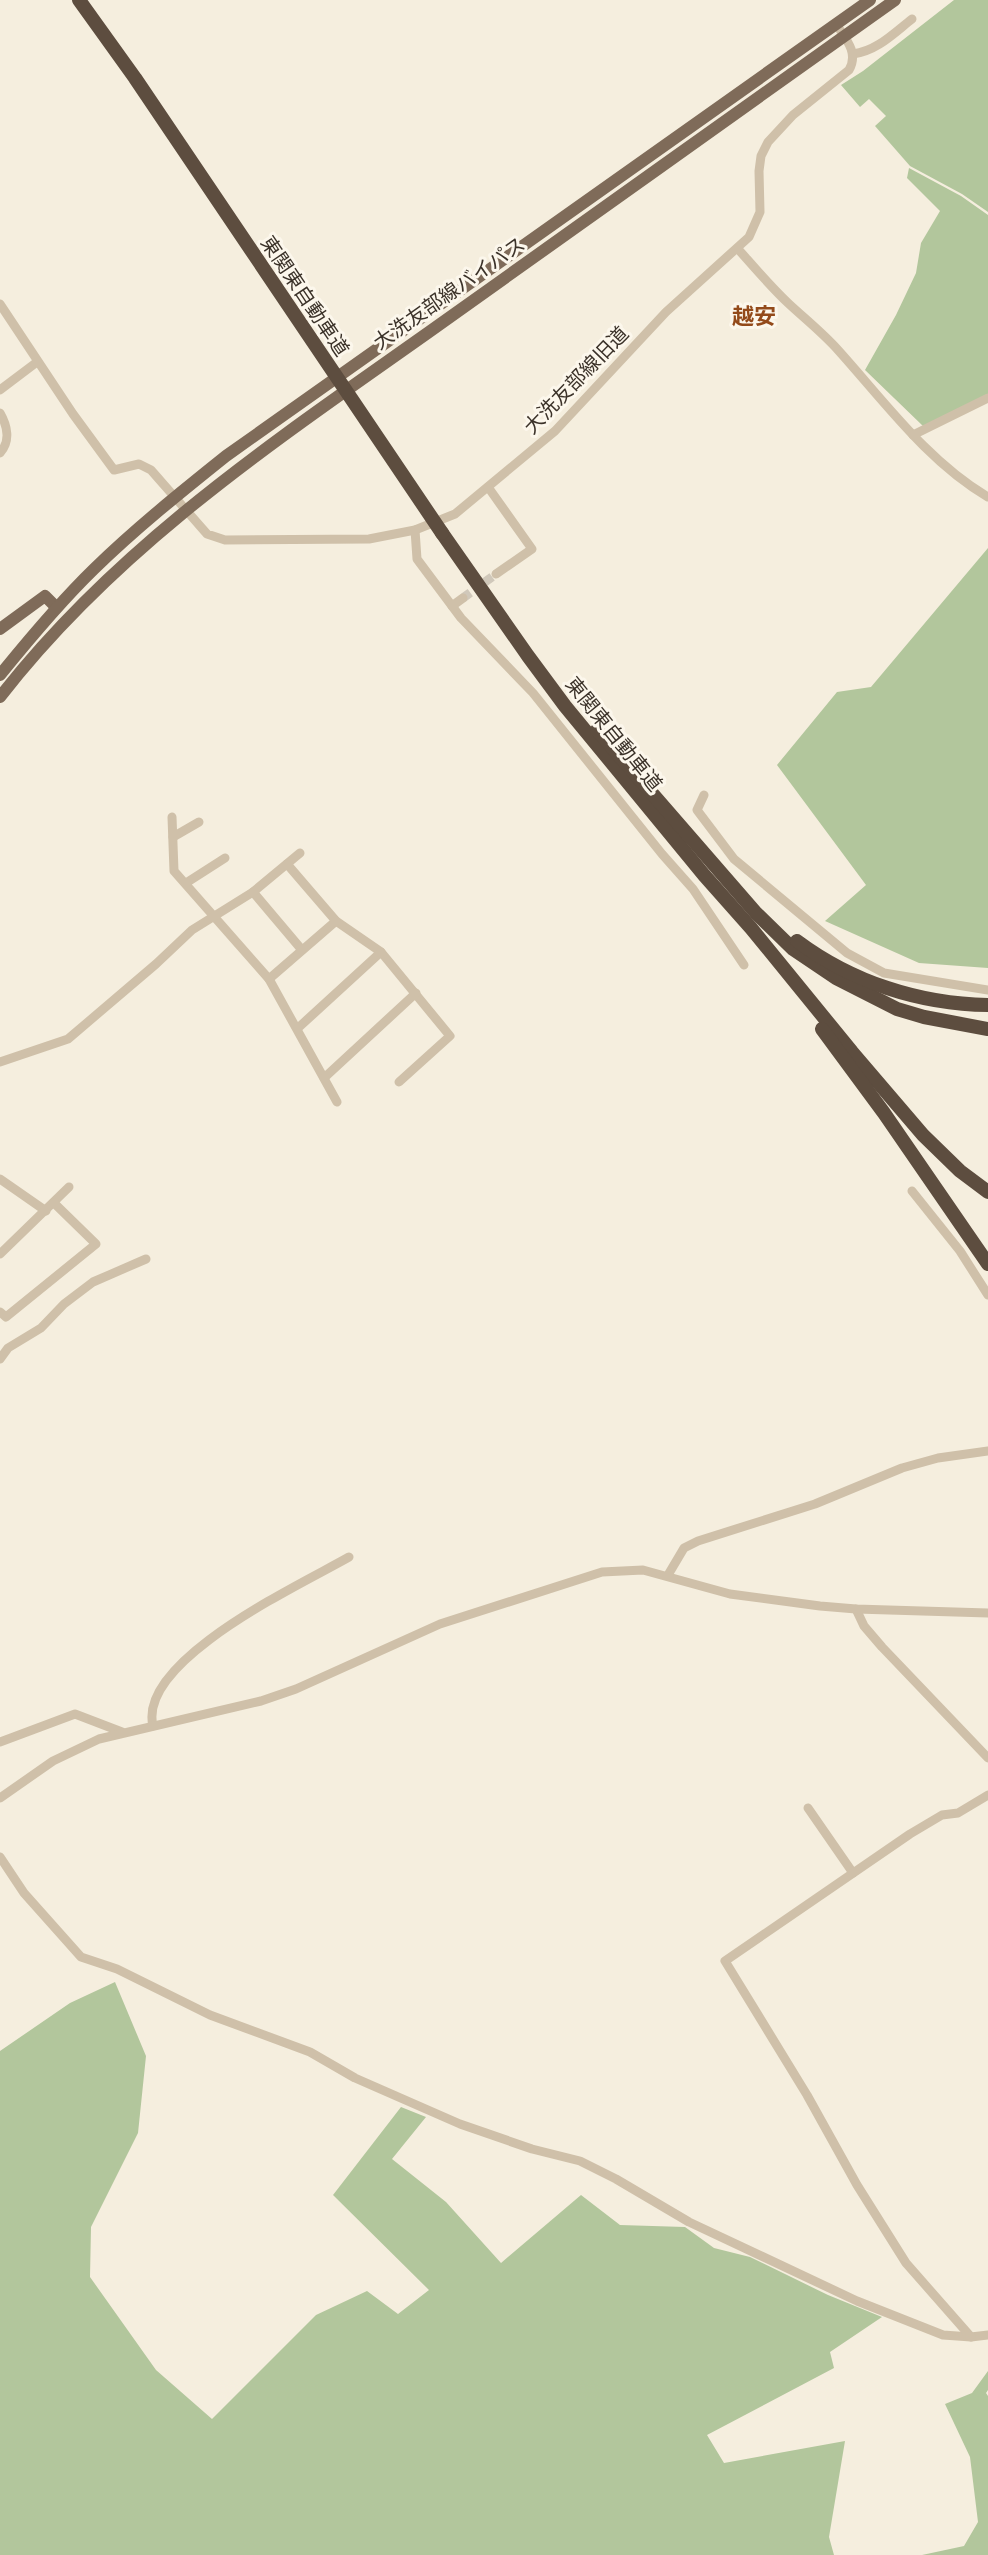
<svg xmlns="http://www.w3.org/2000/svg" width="988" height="2555" font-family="'Space Grotesk','Noto Sans JP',sans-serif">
  <rect width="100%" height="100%" fill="#f5eede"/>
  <!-- green -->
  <g fill="#b2c69c">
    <path d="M954,0H988V212L962,194L910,166L875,126L886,116L869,99L860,107L841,85L863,71Z"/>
    <path d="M909,168L961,196L988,215V394L923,426L865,370L896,315L916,273L921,243L940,211L907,178Z"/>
    <path d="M988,548V968L919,963L825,921L866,885L777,765L837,692L871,687Z"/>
    <path d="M115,1982L146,2056L138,2133L91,2227L90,2277L156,2370L212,2419L316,2315L367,2291L398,2314L429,2290L333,2195L401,2107L426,2117L392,2159L446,2202L501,2263L581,2195L620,2225L685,2227L714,2248L750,2257L828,2295L882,2317L830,2352L834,2368L707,2435L724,2463L845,2441L829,2537L834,2555H0V2051L70,2003Z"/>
    <path d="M988,2371V2390L986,2393L988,2396V2555H922L964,2546L978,2522L970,2457L945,2404L972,2393Z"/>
  </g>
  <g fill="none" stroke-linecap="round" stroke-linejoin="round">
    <!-- minor-tunnel -->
    <path stroke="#d0c8ba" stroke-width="9" stroke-dasharray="9 4.5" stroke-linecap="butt" d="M463,598L496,574"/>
    <!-- minor -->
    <g stroke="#cfc0a9" stroke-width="9">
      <path d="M853,54C877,51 894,33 912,19"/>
      <path d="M738,249C754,267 770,286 788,303C804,318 823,333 838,350C884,401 928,462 988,497"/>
      <path d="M0,304L73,414L114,470L139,464L151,470L207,534L225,540L369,539L415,530L455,514L555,431L666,312L749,237L760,212L759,171L761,156L768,142L793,115L849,70C859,53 846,39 836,24"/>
      <path d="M0,390L37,362"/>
      <path d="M0,413C7,425 11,441 0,453"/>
      <path d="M913,435L988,398"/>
      <path d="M488,487L532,549L496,574"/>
      <path d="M415,530L417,559L461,618L533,693L662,854L693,889L744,965"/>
      <path d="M452,606L463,598"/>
      <path d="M704,795L697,810L734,859L847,953L884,973L988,990"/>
      <path d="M172,817L174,871L269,979L337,1102"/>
      <path d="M173,837L199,822"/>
      <path d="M287,864L336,921L381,952L450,1036L399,1082"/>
      <path d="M186,883L225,858"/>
      <path d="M253,892L302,950"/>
      <path d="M269,979L336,921"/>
      <path d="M298,1028L381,952"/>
      <path d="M0,1062L68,1039L156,964L192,930L253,892L300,853"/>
      <path d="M324,1078L416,993"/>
      <path d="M0,1179L46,1211"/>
      <path d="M912,1191L960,1251L988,1295"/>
      <path d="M0,1254L69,1187"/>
      <path d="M0,1312L6,1317L96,1244L54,1203"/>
      <path d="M0,1359L8,1348L41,1328L64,1304L93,1282L146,1259"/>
      <path d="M668,1575L684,1548L698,1541L815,1504L902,1468L938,1458L988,1451"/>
      <path d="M856,1609L864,1626L882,1647L988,1758"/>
      <path d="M153,1726C137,1660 302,1584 349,1557"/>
      <path d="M0,1742L75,1714L122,1732"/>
      <path d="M0,1798L53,1761L99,1739L261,1701L296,1689L440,1624L602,1572L643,1570L730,1594L820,1606L856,1609L988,1613"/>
      <path d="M808,1808L853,1873"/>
      <path d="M0,1857L24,1893L81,1957L117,1969L210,2015L310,2052L355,2078L460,2124L532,2149L580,2161L616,2179L689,2222L857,2301L943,2335L971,2337L988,2335"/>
      <path d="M971,2337L906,2263L857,2185L807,2095L725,1961L910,1834L942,1815L958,1813L988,1795"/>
    </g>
    <!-- major -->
    <g stroke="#7f6b59" stroke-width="12">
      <path d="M0,629L45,596L56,607"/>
      <path d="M0,675C30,638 60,602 94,569C135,529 181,492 226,456L870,0"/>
      <path d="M0,697C117,546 275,441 429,332C584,221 740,111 895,0"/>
    </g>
    <!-- highway -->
    <g stroke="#5d4d3f" stroke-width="14">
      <path d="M442,533L528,656L565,706L704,875L751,928L852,1052L923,1135L960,1171L988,1192"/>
      <path d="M597,730L756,913L793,949L836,978L897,1009L924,1017L988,1029"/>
      <path d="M797,941C852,982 919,1004 988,1005"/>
      <path d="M822,1029L884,1113L988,1264"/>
    </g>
    <!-- highway-bridge -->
    <path stroke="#5d4d3f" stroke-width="14" d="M79,0L135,78L442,533"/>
  </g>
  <g text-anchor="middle" stroke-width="6" stroke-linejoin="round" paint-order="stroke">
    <!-- street labels -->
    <g font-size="20" fill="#3b3229" stroke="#fcf7ec">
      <text transform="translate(449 293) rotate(-35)" y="7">大洗友部線バイパス</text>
      <text transform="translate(305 296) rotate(56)" y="7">東関東自動車道</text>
      <text transform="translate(576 380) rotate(-46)" y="7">大洗友部線旧道</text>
      <text transform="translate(614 734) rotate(51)" y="7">東関東自動車道</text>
    </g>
    <!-- quarter labels -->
    <g font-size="22" font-weight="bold" fill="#934a1a" stroke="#fcf7ec">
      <text x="754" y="324">越安</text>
    </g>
  </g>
</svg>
